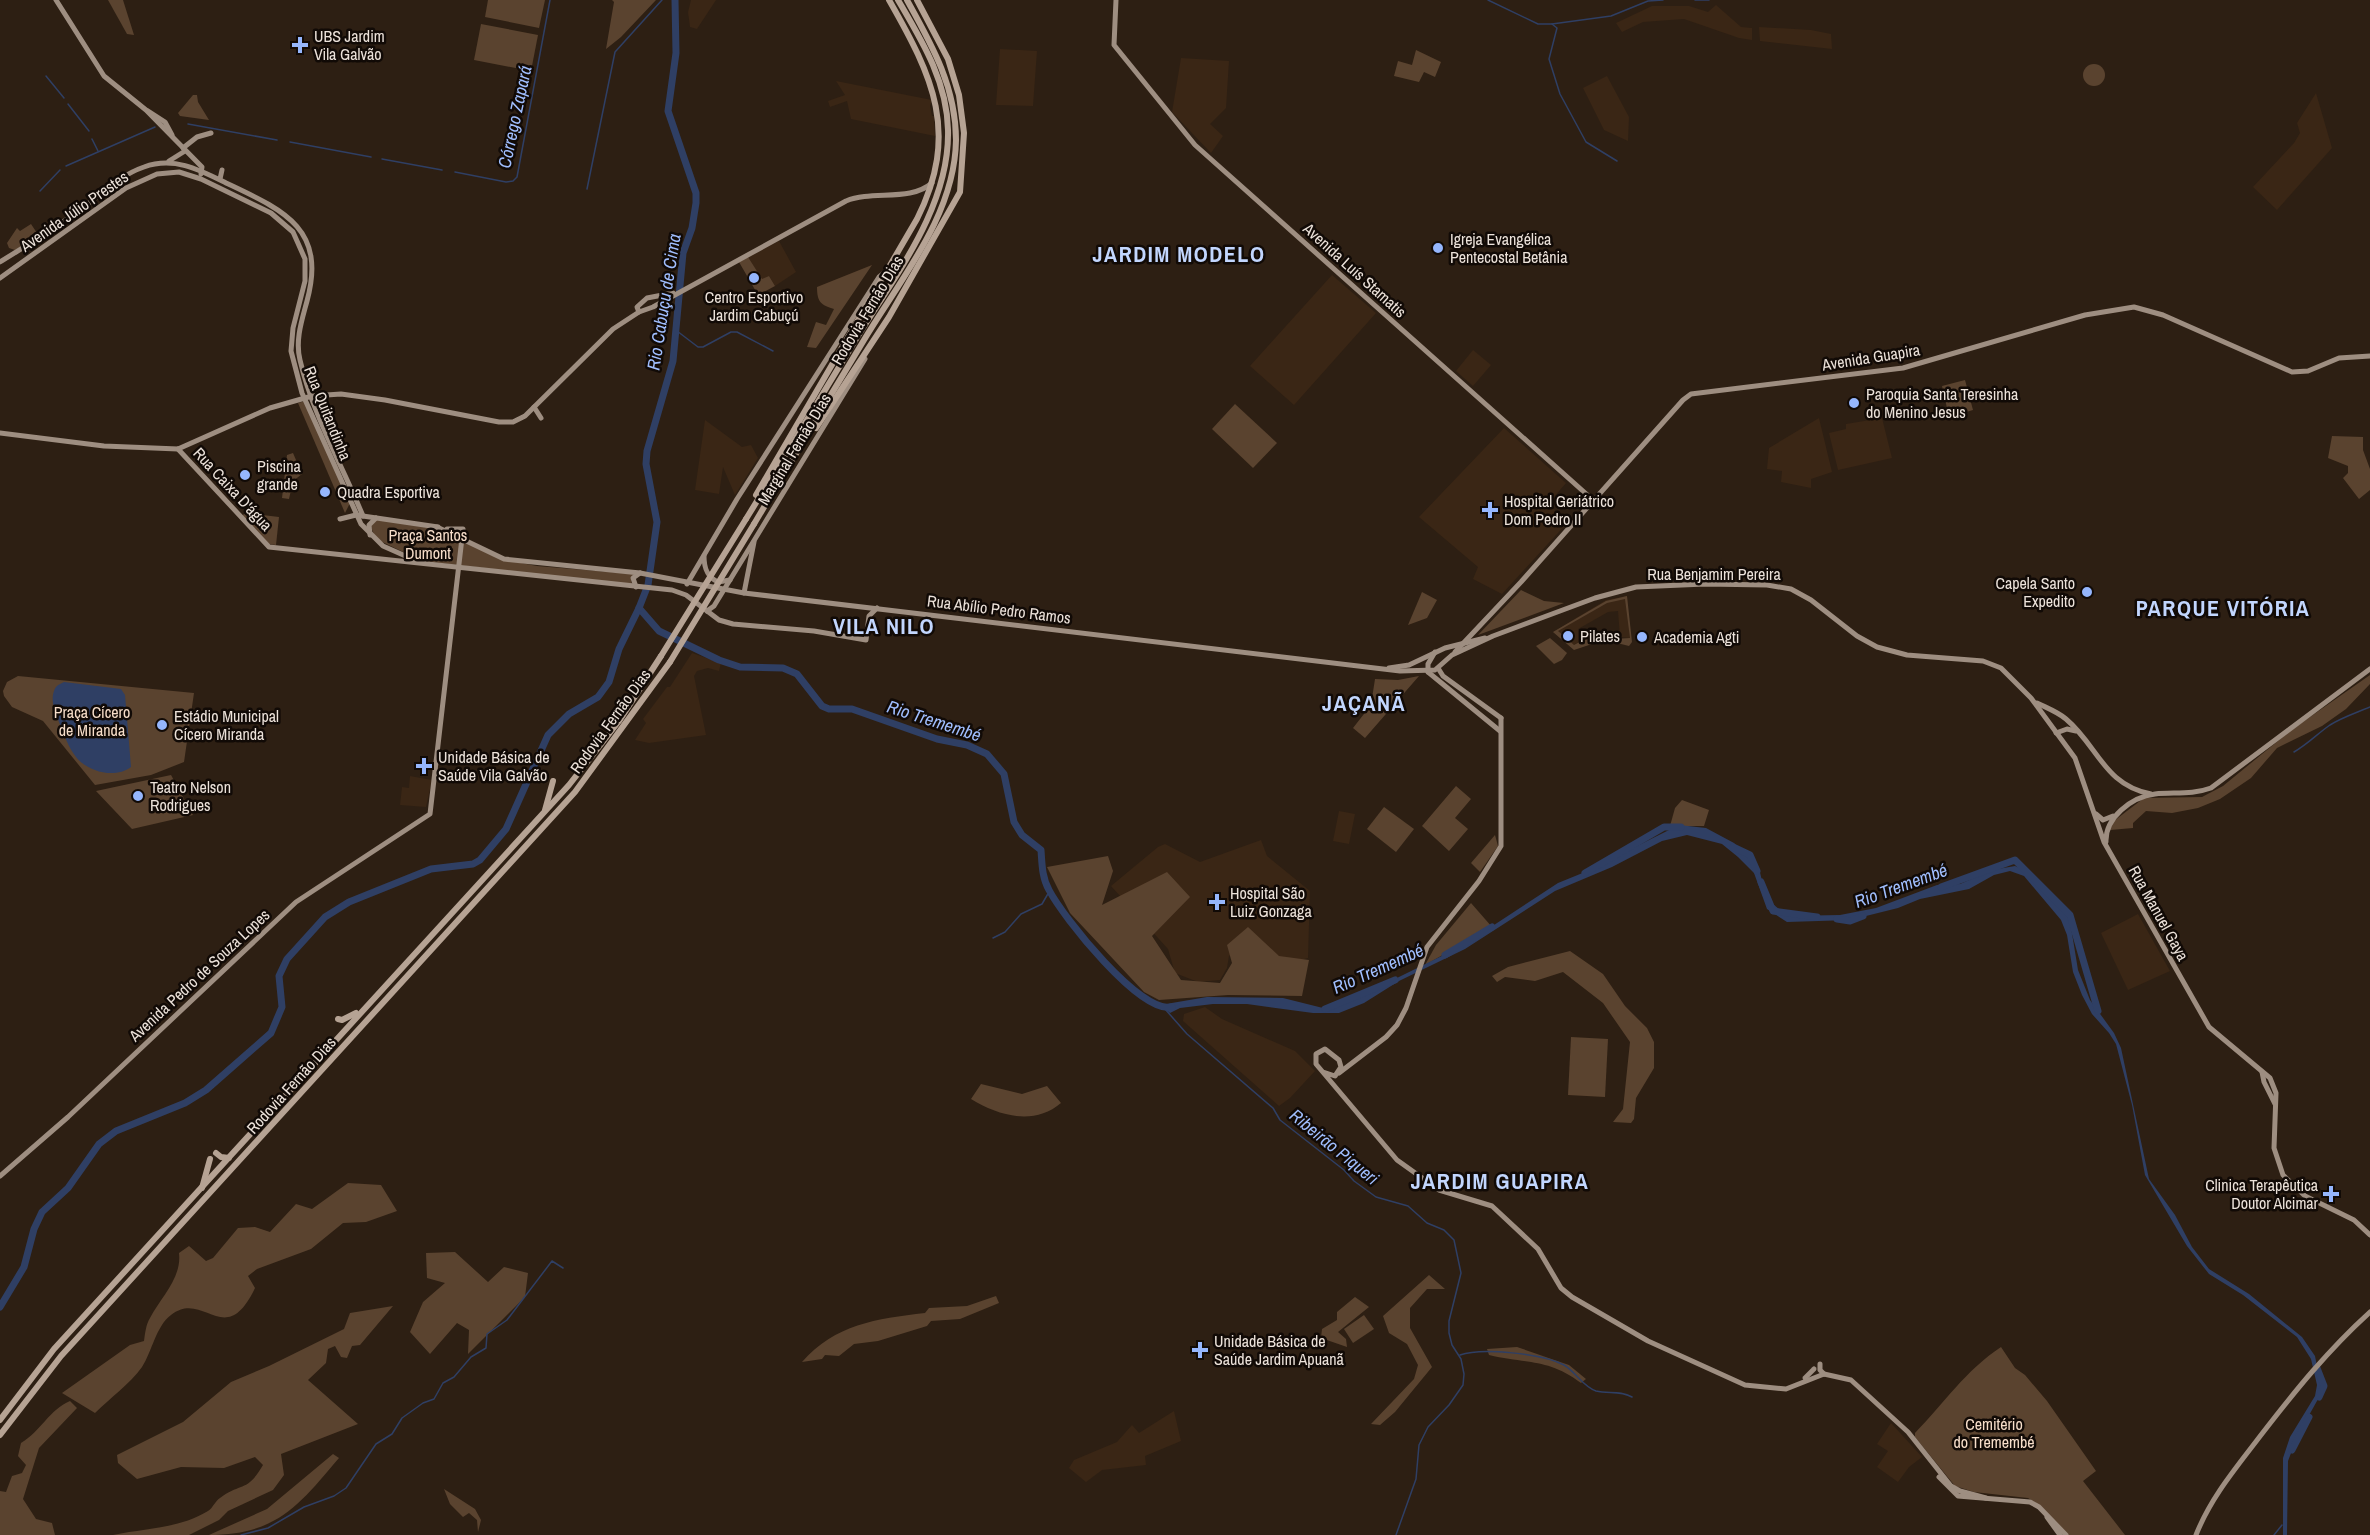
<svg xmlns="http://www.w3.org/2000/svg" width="2370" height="1535" font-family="'Archivo Narrow',sans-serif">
  <rect width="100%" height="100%" fill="#2d1f13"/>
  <!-- built -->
  <g fill="#3a2615">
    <path d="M691,0H716L697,29L690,27L688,12Z"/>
    <path d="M1716,5L1741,27L1752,28V40L1739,38L1684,19L1643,22L1622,32L1616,23L1652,6H1689L1708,12Z"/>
    <path d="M1759,27L1811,30L1831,34L1832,49L1760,41Z"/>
    <path d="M1000,49L1037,51L1033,106L996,105Z"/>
    <path d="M1181,58L1229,61L1226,108L1210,124L1223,136L1211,153L1172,112Z"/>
    <path d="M1607,76L1629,117L1628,141L1604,130L1583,88Z"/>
    <path d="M836,81L932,100L930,106L932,116H934L935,136L851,119L847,101L830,107L828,101L845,95Z"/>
    <path d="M2316,93L2332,148L2277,210L2253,187L2294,143L2300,133L2297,123Z"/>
    <path d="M779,241L796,272L775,286L769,276L762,280L748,257Z"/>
    <path d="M1332,275L1376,313L1294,405L1250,366Z"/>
    <path d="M1473,350L1491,365L1473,386L1456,371Z"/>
    <path d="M1819,418L1832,472L1811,479V488L1781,482L1782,471L1767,469L1769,448Z"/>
    <path d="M1882,418L1892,458L1838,470L1829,433L1846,429V424Z"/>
    <path d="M705,420L742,447L751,445L758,458L735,495L723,467L719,494L695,490Z"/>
    <path d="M1504,428L1566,483L1548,504L1568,522L1502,594L1473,579L1478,567L1419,517Z"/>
    <path d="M1627,596L1630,638L1620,637L1618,611L1608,612L1578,629L1584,639L1571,647L1553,632L1606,600Z"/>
    <path d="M692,653L721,663L719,671L708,668L697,671L694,676L706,735L649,743L635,740L646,723L643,719L667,687H670Z"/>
    <path d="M410,776L432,780L426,807L400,805L402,787L409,788Z"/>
    <path d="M1339,811L1355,814L1349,844L1333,841Z"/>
    <path d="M1261,840L1267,856L1310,891L1308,958L1281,965L1251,939L1229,956L1227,968L1220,980L1198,982L1175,973L1168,949L1111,886L1158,847L1165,844L1200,862Z"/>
    <path d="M2138,914L2170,971L2128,990L2101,933Z"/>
    <path d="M1205,1007L1222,1019L1295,1051L1315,1071L1290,1098L1279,1106L1183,1021L1184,1014Z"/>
    <path d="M1174,1411L1181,1441L1145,1456L1146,1465L1102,1470L1086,1482L1069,1468L1074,1460L1117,1442L1132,1425L1139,1433Z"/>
    <path d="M1891,1423L1922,1457L1909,1467L1898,1482L1877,1467L1888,1451L1877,1444Z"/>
  </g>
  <!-- green -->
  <g fill="#5a432f">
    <path d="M108,0H123L134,35L127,34Z"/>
    <path d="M488,0H545L539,28L485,17Z"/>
    <path d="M612,0H656L621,37L606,49L614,2Z"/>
    <path d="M481,24L538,35L531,71L474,60Z"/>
    <path d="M1416,50L1441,62L1435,77L1424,72L1419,82L1394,76L1398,61L1412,65Z"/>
    <circle cx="2094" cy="75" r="11"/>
    <path d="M193,95H197L198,102L209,120L180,116L178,113Z"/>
    <path d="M31,224L37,233L20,243L22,246L15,250L9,248L7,243L17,228L20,231Z"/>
    <path d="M748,257L762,279L769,276L775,286L758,295L739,262Z"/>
    <path d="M872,265L816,348L807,347L816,322L826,325L834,309C821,305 817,302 817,287Z"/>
    <path d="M1965,380L1973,410L1949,417L1942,386Z"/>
    <path d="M305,401L350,503L345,513L298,403Z"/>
    <path d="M1235,404L1277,443L1253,468L1212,429Z"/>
    <path d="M2332,436L2363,437V450L2370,469V490L2359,499L2343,478L2348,473V466L2328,458Z"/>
    <path d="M293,453L302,474L293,481L289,499L282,498L287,455Z"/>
    <path d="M245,513L279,517L276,545L268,544L241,517Z"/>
    <path d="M377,520L435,527L500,559L537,566L634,574L631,579L632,585L422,561L376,539L370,525Z"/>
    <path d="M1521,590L1544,601L1564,603L1478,635Z"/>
    <path d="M1422,592L1437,600L1427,618L1408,625Z"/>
    <path d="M1627,596L1632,642L1629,646L1613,642V639L1630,638L1625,599L1607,603L1558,631L1574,645L1594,634L1598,642L1574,650L1553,632L1606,601Z"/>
    <path d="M1550,638L1567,653L1562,660L1554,664L1536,646Z"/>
    <path d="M2370,675V684L2346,709L2322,726L2277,748L2251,778L2220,799L2198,808L2172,813L2146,811L2133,823V828L2110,830L2106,827L2144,798L2202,797L2223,786L2290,731Z"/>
    <path d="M18,676L194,693L184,762L151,775L95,785L43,721L12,707L4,696L3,691L7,682Z"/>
    <path d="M1419,676L1365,738L1353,728L1371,705L1375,679L1398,680Z"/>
    <path d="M171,775L193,815L132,829L96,791Z"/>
    <path d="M1456,786L1471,799L1455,818L1468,829L1449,851L1422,826Z"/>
    <path d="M1682,800L1709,810L1704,826H1670L1675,808Z"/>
    <path d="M1384,807L1414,829L1396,852L1367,829Z"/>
    <path d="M1495,835L1498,846L1480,872L1471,863Z"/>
    <path d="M1108,856L1113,871L1102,905L1167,872L1190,897L1152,936L1181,980L1220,983L1232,963L1227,945L1248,927L1279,956L1309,960L1302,996L1228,995L1159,1000L1144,992L1070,913L1047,867Z"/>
    <path d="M1471,903L1492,927L1425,965L1436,945Z"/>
    <path d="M1570,951L1603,974L1625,1006L1647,1028L1654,1042V1068L1636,1098L1634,1119L1631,1123L1613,1122L1623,1109L1630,1042L1603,1003L1563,972L1535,981L1505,977L1497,982L1492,976L1508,967Z"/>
    <path d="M1571,1037L1608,1039L1605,1097L1568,1095Z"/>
    <path d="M981,1084L1022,1094L1047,1086L1061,1103C1034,1126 999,1116 971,1099Z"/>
    <path d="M348,1183L381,1185L397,1211L366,1222L343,1223L311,1249L257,1269L248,1276L255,1288C225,1351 204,1289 171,1315C156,1326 152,1352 142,1367C130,1384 110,1398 95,1413L62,1393L130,1345L144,1341C145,1334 146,1324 150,1318C161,1297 182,1278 179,1253L189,1246L206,1261L213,1258L238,1228L255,1227L270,1232L296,1204L312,1209Z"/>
    <path d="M455,1252L488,1282L504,1267L528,1273L525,1297L468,1354L469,1330L457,1323L430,1354L410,1332L423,1302L445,1283L427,1278L426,1253Z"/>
    <path d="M1429,1275L1445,1289H1427L1410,1308V1328L1432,1367L1395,1412L1380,1425L1371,1424L1414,1379L1418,1365L1407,1344L1389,1333L1383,1316Z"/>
    <path d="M996,1296L999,1303L960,1319L931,1321L927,1326L878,1341L854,1344L839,1356L825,1355L822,1359L802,1362C835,1324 876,1319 925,1313L929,1308L967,1306Z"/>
    <path d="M1355,1297L1369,1307L1338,1332L1346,1339L1347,1347L1321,1338L1322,1329L1337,1320V1312Z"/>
    <path d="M393,1306L360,1345L352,1346L347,1358L341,1357L335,1346L328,1349L326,1363L308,1380L358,1424L281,1454L284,1475L273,1490L228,1511L219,1520L189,1535H113C146,1528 178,1529 208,1511C213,1508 215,1501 220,1498C241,1482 247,1493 263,1465L255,1457L224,1468L181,1467L137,1479L118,1463L117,1455L183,1422L231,1382L269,1366L344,1329L350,1313Z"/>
    <path d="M1364,1315L1374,1329L1353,1343L1344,1329Z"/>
    <path d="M1517,1347L1569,1365L1586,1379L1581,1383C1548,1358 1526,1364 1489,1355L1487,1349Z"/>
    <path d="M2001,1347L2015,1368L2025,1375L2047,1401L2096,1471L2083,1481L2125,1535H2068L2039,1505L2028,1498L1974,1492L1955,1486L1915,1437V1433C1944,1403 1966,1370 2001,1347Z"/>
    <path d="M70,1401L77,1408L39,1448L23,1499L36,1519L52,1523L55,1535H0V1491L6,1492L12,1476L22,1473L26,1465L18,1456L21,1443C40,1432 50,1409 70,1401Z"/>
    <path d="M333,1454L339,1458C299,1505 277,1535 209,1535L267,1509Z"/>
    <path d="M444,1489L475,1509L481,1520L478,1532L477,1520L469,1513L463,1517L450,1504Z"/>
  </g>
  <!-- water -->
  <g fill="#2f3f64">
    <path d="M64,682L121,689L125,695L131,767C115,779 88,772 76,757C68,747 64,734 59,722C56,712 50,702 54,691C56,685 60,684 64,682Z"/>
    <path d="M1679,825L1706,828L1734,843L1759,868L1766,898L1787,916L1840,915L1876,908L1937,885L1960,884L1992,870L2015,866L2022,869L2032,876L2043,891L2060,905L2070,921L2078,970L2090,1000L2114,1033L2121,1048L2149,1179L2175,1215L2192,1247L2209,1269L2249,1294L2302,1337L2315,1356L2322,1392L2298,1435L2288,1461L2287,1535H2283V1458L2290,1437L2315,1396L2317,1385L2311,1359L2297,1337L2243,1295L2209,1274L2187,1246L2145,1175L2132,1105L2116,1044L2109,1033L2092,1014L2082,995L2073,972L2067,935L2061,920L2024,876L2010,871L1994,875L1969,889L1920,899L1898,908L1850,920L1787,922L1767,909L1754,873L1738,857L1722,844L1687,835L1662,841L1612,867L1555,891L1465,949L1399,981L1364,1003L1339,1013H1313L1247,1004H1213L1180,1008L1170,1013L1160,1005L1207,997L1283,998L1323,1008L1342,1005L1462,946L1558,883L1585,872Z"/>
  </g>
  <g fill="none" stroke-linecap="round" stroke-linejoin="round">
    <!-- stream -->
    <g stroke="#2f3f64" stroke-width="1.5">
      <path d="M1488,0L1538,24H1552L1611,16L1648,1L1663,0"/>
      <path d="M1695,0H1709"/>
      <path d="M1552,24L1557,28L1549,59L1560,94L1586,142L1617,161"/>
      <path d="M46,76L64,98"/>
      <path d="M68,104L89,131"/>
      <path d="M188,124L277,140"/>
      <path d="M92,139L98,151"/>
      <path d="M290,142L371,157"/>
      <path d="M382,159L442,170"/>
      <path d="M66,166L155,127"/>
      <path d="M455,172L506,182L513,181L517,177L550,0"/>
      <path d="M587,189L615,52L662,0"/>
      <path d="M40,191L60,170"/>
      <path d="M677,331L698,347H703L731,332H737L773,351"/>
      <path d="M2294,752C2308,744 2317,734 2330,725C2343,717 2356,713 2370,707"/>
      <path d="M993,938L1005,932L1021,914L1042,904L1049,892"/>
      <path d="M1165,1009L1187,1034L1273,1108L1280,1120L1344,1170L1354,1181L1376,1197L1408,1206L1427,1223L1444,1230L1454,1240L1461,1273L1449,1321V1333L1452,1345L1461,1359L1464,1374L1463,1385L1449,1405L1428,1427L1419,1445L1416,1479L1396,1535"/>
      <path d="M1460,1355C1482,1347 1543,1354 1564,1365C1576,1372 1583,1387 1596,1391C1609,1394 1620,1390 1632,1397"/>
      <path d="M241,1535L268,1528L304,1507L334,1496L346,1488L376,1444L392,1434L402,1418L423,1403L434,1399L443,1383L454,1377L471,1357L486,1348L487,1334L507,1320L552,1261L563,1268"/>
      <path d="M2274,1535L2282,1525"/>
    </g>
    <!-- river -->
    <g stroke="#2f3f64" stroke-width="7">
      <path d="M639,608L659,631L719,660L740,667L783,668L797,674L822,706L829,709H852L937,739L967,745L987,754L1004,774L1014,822L1022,835L1041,850C1042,864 1042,878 1049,890C1063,917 1141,1015 1172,1007"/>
      <path d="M1733,847L1750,855L1757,871"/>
      <path d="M1585,873L1664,827H1681"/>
      <path d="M1761,882L1773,911L1817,917"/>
      <path d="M1941,887L2015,860L2070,915L2098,1011"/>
      <path d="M1837,919L1850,921L1863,916"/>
      <path d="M1445,955L1492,927"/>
      <path d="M1325,1009L1395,980"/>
      <path d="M0,1307L24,1267L34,1229L42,1212L68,1188L99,1144L116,1131L185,1103L206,1090L271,1033L282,1007L279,976L287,959L325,917L349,902L431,869L473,864L480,860L506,829L548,735L569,714L598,697L609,682L619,649L639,608L648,585L657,522L646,464L647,451L673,361L683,253L692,228L696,203V193L668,111L676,53L675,0"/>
      <path d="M2317,1368L2324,1386L2319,1397"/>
      <path d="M2292,1450L2309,1417"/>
    </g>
    <!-- major -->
    <g stroke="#9e8e81" stroke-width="5">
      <path d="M56,0L104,76L146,110L202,167L201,174"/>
      <path d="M1116,0L1114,45L1195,145L1593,500"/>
      <path d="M148,111L165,122L172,135"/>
      <path d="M183,148L197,137L211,133"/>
      <path d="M169,161L185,151"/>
      <path d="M220,179L222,170"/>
      <path d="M0,262C27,245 54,229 80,210C100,195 120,175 144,167C174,156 200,170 226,183C283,210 327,228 307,301C302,320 295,340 300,360C312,413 342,465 363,516"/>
      <path d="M0,278L126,188L157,174L179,172L201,179L271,213L293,232L305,259V281L293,328L291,351L302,393L361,524L383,546L419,562"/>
      <path d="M639,312L637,307L647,298L673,293"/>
      <path d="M534,407L541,418"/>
      <path d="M0,433L104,446L178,449L270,408L312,396L341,394L385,400L499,422H513L525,416L613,329L639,312L653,307L846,201C873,190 910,202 932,183"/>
      <path d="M178,449L269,547L672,590L686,595L719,620L733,624L814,631L866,640L869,616L877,608"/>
      <path d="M340,519L356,515L438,527"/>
      <path d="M437,527L504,559L640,573L744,593L1400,671L1435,670L1452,655L1493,636L1595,598L1636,587L1705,584L1767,585L1791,589L1811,600L1857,636L1877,647L1907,655L1983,661L2001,668L2031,698L2075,758L2104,842L2209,1027L2270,1078L2276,1093L2274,1148L2283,1175L2305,1196L2354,1220L2370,1235"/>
      <path d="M447,529H463"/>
      <path d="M370,535L369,525L376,518"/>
      <path d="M704,556C704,568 707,577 718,582L730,580"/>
      <path d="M687,584L737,499L879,277L884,273"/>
      <path d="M636,587L633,578L640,573"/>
      <path d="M744,593L754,542"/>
      <path d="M707,611L714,606L865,359"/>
      <path d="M1455,652L1521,582L1683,400L1691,394L1903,368L2085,315L2134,307L2163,315L2292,372L2308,371L2339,358L2370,356"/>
      <path d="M1389,668L1409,665L1445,648L1485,638"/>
      <path d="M1438,668L1443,676L1501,718"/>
      <path d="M1428,672L1500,731"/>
      <path d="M1428,672V664L1435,652"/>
      <path d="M2037,703C2047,708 2058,712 2066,719C2098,746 2104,785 2151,794"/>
      <path d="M2056,733L2067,729L2076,731"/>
      <path d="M2096,814L2103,820L2113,816"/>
      <path d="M2106,842C2105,818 2131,797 2155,794C2174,792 2192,795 2211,788L2370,669"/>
      <path d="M1323,1072L1335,1076L1341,1067L1339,1060L1325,1049L1316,1054V1064L1397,1160L1439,1190L1492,1206L1538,1249L1561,1288L1572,1297L1648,1341L1745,1385L1786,1389L1824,1374L1851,1380L1908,1432L1951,1486L1960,1491L1986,1498"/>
      <path d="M2262,1072L2264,1082L2275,1104"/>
      <path d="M1339,1073L1386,1037L1397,1025L1406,1008L1427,947L1479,881L1501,846V718"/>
      <path d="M0,1176L68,1117L296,902L430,814L462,538"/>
      <path d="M1820,1364V1370L1824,1374"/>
      <path d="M1805,1378L1814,1369"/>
      <path d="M1939,1477L1958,1496L2030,1502L2039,1507L2066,1535"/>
      <path d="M2047,1517L2060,1535"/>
      <path d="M2196,1535C2211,1497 2236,1468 2261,1435C2295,1391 2328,1350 2370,1312"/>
    </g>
    <!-- highway -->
    <g stroke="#b6a394" stroke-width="6">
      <path d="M816,428L889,317L960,192L964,133L959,95L948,59L917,0"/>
      <path d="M756,495L917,219C960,133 933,77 889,0"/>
      <path d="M746,519C782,461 818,402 853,344C892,279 950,209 948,130C947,81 922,41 898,0"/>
      <path d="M754,524C791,462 827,401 864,340C901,278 955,215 956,140C956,87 932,45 907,0"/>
      <path d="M545,810L553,781"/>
      <path d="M338,1019L342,1020L356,1013"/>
      <path d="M216,1153L221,1157L229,1158"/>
      <path d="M202,1188L210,1159"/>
      <path d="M0,1420L54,1349L569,785L619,721L661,656"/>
      <path d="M0,1435L61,1356L575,792L670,662"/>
    </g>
    <!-- highway-bridge -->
    <g stroke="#b6a394" stroke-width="6">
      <path d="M661,656L746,519"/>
      <path d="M670,662L754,524"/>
    </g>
  </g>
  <!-- markers -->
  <g fill="#95b6fd" stroke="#110a06" stroke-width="2">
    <path d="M297 36h6v6h6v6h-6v6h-6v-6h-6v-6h6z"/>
    <circle cx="1438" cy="248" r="6"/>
    <circle cx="754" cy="278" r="6"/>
    <circle cx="1854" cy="403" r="6"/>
    <circle cx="245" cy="475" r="6"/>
    <circle cx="325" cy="492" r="6"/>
    <path d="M1487 501h6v6h6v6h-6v6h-6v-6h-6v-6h6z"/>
    <circle cx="2087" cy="592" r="6"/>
    <circle cx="1568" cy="636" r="6"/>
    <circle cx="1642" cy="637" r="6"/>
    <circle cx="162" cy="725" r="6"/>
    <path d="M421 757h6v6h6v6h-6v6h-6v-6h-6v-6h6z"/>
    <circle cx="138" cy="796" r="6"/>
    <path d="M1214 893h6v6h6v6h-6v6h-6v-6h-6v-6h6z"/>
    <path d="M2328 1185h6v6h6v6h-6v6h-6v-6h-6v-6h6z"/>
    <path d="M1197 1341h6v6h6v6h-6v6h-6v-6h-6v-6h6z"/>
  </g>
  <g text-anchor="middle" stroke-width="5" stroke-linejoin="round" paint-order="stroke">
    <!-- poi labels -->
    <g font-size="16" fill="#ece2da" stroke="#110a06" text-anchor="start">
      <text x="314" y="42">UBS Jardim<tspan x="314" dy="18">Vila Galvão</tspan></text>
      <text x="1450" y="245">Igreja Evangélica<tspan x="1450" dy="18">Pentecostal Betânia</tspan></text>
      <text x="754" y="303" text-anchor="middle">Centro Esportivo<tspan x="754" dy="18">Jardim Cabuçú</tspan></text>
      <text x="1866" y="400">Paroquia Santa Teresinha<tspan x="1866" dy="18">do Menino Jesus</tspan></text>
      <text x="257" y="472">Piscina<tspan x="257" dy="18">grande</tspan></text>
      <text x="337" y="498">Quadra Esportiva</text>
      <text x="1504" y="507">Hospital Geriátrico<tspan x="1504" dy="18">Dom Pedro II</tspan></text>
      <text x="2075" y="589" text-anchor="end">Capela Santo<tspan x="2075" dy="18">Expedito</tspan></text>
      <text x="1580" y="642">Pilates</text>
      <text x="1654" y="643">Academia Agti</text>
      <text x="174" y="722">Estádio Municipal<tspan x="174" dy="18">Cícero Miranda</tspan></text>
      <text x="438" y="763">Unidade Básica de<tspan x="438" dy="18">Saúde Vila Galvão</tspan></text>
      <text x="150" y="793">Teatro Nelson<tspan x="150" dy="18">Rodrigues</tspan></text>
      <text x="1230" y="899">Hospital São<tspan x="1230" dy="18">Luiz Gonzaga</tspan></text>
      <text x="2318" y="1191" text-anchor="end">Clinica Terapêutica<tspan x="2318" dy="18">Doutor Alcimar</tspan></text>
      <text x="1214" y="1347">Unidade Básica de<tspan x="1214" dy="18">Saúde Jardim Apuanã</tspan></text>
    </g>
    <!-- street labels -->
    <g font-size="16" fill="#ece2da" stroke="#110a06">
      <text transform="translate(74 211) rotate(-35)" y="6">Avenida Júlio Prestes</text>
      <text transform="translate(1355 270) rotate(42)" y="6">Avenida Luís Stamatis</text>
      <text transform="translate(867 310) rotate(-59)" y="6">Rodovia Fernão Dias</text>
      <text transform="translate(1871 357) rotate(-9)" y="6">Avenida Guapira</text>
      <text transform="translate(328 413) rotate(68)" y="6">Rua Quitandinha</text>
      <text transform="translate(794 449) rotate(-59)" y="6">Marginal Fernão Dias</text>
      <text transform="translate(233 489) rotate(47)" y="6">Rua Caixa D'água</text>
      <text x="1714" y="580">Rua Benjamim Pereira</text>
      <text transform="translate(999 609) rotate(7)" y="6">Rua Abílio Pedro Ramos</text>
      <text transform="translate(610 721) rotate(-54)" y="6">Rodovia Fernão Dias</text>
      <text transform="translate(2159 913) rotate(61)" y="6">Rua Manuel Gaya</text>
      <text transform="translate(199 975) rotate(-43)" y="6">Avenida Pedro de Souza Lopes</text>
      <text transform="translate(291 1085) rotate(-48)" y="6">Rodovia Fernão Dias</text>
    </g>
    <!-- park labels -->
    <g font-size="16" fill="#f7deca" stroke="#110a06">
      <text x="428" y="541">Praça Santos<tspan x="428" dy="18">Dumont</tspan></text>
      <text x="92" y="718">Praça Cícero<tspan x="92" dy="18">de Miranda</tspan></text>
      <text x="1994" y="1430">Cemitério<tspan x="1994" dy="18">do Tremembé</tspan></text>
    </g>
    <!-- water labels -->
    <g font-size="18" font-style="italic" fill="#a0befe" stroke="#110a06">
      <text transform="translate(515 117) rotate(-78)" y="6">Córrego Zapará</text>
      <text transform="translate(664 302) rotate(-81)" y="6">Rio Cabuçu de Cima</text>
      <text transform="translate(934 721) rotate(18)" y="6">Rio Tremembé</text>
      <text transform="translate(1901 886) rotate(-20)" y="6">Rio Tremembé</text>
      <text transform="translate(1378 969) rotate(-24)" y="6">Rio Tremembé</text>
      <text transform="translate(1334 1147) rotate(39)" y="6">Ribeirão Piqueri</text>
    </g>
    <!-- district labels -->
    <g font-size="22" font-weight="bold" letter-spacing="1.5" fill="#c2d6fe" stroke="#110a06">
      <text x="1179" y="262">JARDIM MODELO</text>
      <text x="2223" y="616">PARQUE VITÓRIA</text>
      <text x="884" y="634">VILA NILO</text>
      <text x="1364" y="711">JAÇANÃ</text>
      <text x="1500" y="1189">JARDIM GUAPIRA</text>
    </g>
  </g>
</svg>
